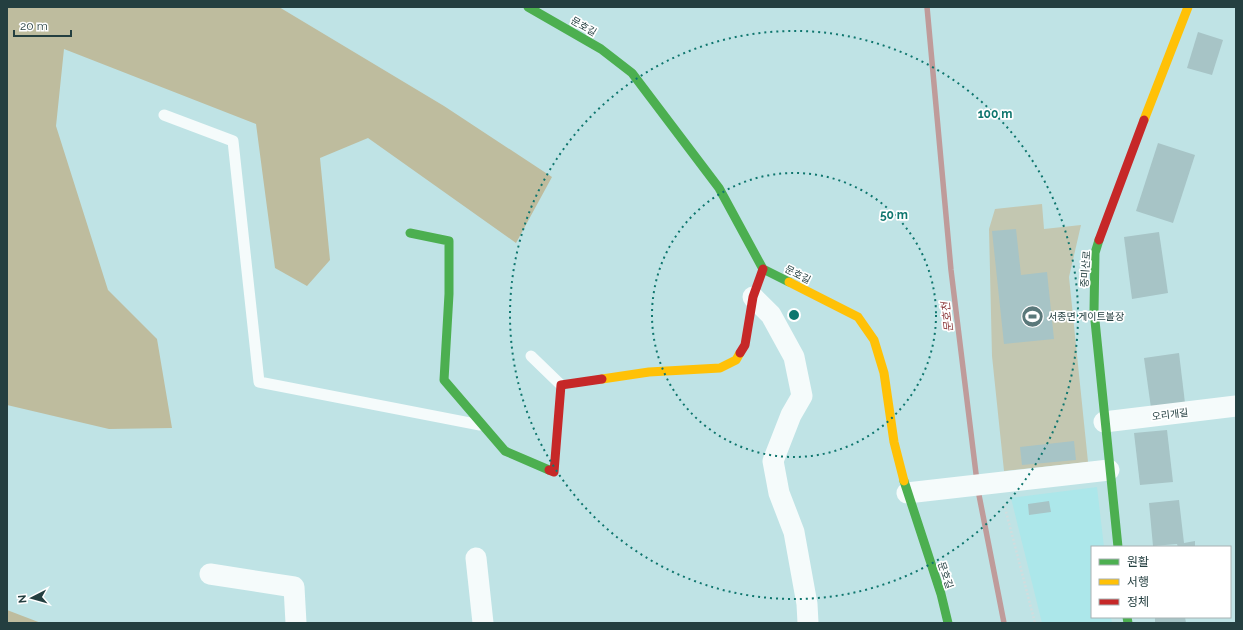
<svg xmlns="http://www.w3.org/2000/svg" width="1243" height="630" font-family="Raleway,'Noto Sans KR',sans-serif">
  <rect width="100%" height="100%" fill="#bfe3e5"/>
  <!-- built -->
  <path fill="#ace7ea" d="M1097,487L1104,547H1092V617H1111L1112,623H1042L1011,498Z"/>
  <!-- green -->
  <path fill="#c3c7b1" d="M1042,204L1044,229L1081,225L1069,277L1088,462L1004,471L992,356L989,229L995,209Z"/>
  <!-- forest -->
  <g fill="#bebc9e">
    <path d="M7,7H279L444,106L552,177L516,243L368,138L320,158L330,260L307,286L275,268L256,124L64,49L56,126L108,290L157,339L172,428L109,429L7,405Z"/>
    <path d="M7,610L41,623H7Z"/>
  </g>
  <g fill="none" stroke-linecap="round" stroke-linejoin="round">
    <!-- stream -->
    <path stroke="#bf9b9a" stroke-width="5.5" d="M927,7L951,270L978,490L1004,623"/>
  </g>
  <!-- building -->
  <g fill="#a7c4c6">
    <path d="M1198,32L1223,40L1212,75L1187,68Z"/>
    <path d="M1158,143L1195,155L1173,223L1136,211Z"/>
    <path d="M1016,229L1021,275L1047,272L1054,339L1004,344L992,231Z"/>
    <path d="M1159,232L1168,293L1132,299L1124,237Z"/>
    <path d="M1179,353L1185,403L1151,408L1144,358Z"/>
    <path d="M1167,430L1173,482L1140,485L1134,433Z"/>
    <path d="M1074,441L1076,460L1022,465L1020,447Z"/>
    <path d="M1179,500L1184,543L1195,541V547H1178L1177,544L1153,546L1149,503Z"/>
    <path d="M1049,501L1051,512L1029,515L1028,504Z"/>
    <path d="M1155,617H1185L1186,623L1155,622Z"/>
  </g>
  <g fill="none" stroke-linecap="round" stroke-linejoin="round">
    <!-- path -->
    <path stroke="#d1ddde" stroke-width="2.5" stroke-dasharray="2 2" stroke-linecap="butt" d="M1004,504L1035,623"/>
    <!-- lane -->
    <g stroke="#f5fbfb" stroke-width="11">
      <path d="M164,115L233,141L259,382L480,425"/>
      <path d="M531,356L561,385"/>
    </g>
    <!-- street -->
    <g stroke="#f5fbfb" stroke-width="21">
      <path d="M753,297L771,315L794,357L802,396L791,415L773,461L779,493L794,532L807,604L808,623"/>
      <path d="M1104,422L1236,406"/>
      <path d="M907,493L1109,470"/>
      <path d="M476,558L483,623"/>
      <path d="M210,574L294,587L296,623"/>
    </g>
    <!-- fast -->
    <g stroke="#4caf50" stroke-width="9">
      <path d="M528,7L601,49L632,73L719,188L763,269L789,282"/>
      <path d="M410,233L449,241V294L444,380L505,451L549,470"/>
      <path d="M1099,240L1095,253L1094,311L1118,547"/>
      <path d="M904,481L941,594L948,623"/>
      <path d="M1127,617L1128,623"/>
    </g>
    <!-- slow -->
    <g stroke="#ffc107" stroke-width="9">
      <path d="M1144,120L1188,7"/>
      <path d="M789,282L858,317L874,340L884,373L894,442L904,481"/>
      <path d="M602,379L649,372L720,368L736,360L740,353"/>
    </g>
    <!-- jam -->
    <g stroke="#c62828" stroke-width="9">
      <path d="M1099,240L1144,120"/>
      <path d="M740,353L745,345L753,297L763,269"/>
      <path d="M549,470L554,472L561,385L602,379"/>
    </g>
  </g>
  <!-- distance rings -->
  <g fill="none" stroke="#0f766e" stroke-width="2" stroke-dasharray="2 4">
    <circle cx="794" cy="315" r="142"/>
    <circle cx="794" cy="315" r="284"/>
  </g>
  <!-- icons -->
  <defs>
    <symbol id="stadium-disc" viewBox="-11 -11 22 22"><circle r="9.5" fill="#5a787a" stroke="#fff"/><path d="M0-5a6.5 5 0 1 0 0 10a6.5 5 0 1 0 0-10ZM-3.5-1.8h7v3.6h-7Z" fill="#fff"/></symbol>
  </defs>
  <g fill-rule="evenodd">
    <use href="#stadium-disc" x="1020" y="304" width="25" height="25"/>
  </g>
  <g text-anchor="middle" stroke-width="3.5" stroke-linejoin="round" paint-order="stroke">
    <!-- street labels -->
    <g font-size="10" fill="#243f40" stroke="#fff">
      <text transform="translate(584 26) rotate(30)" y="4">문호길</text>
      <text transform="translate(1085 269) rotate(-86)" y="4">중미산로</text>
      <text transform="translate(798 274) rotate(27)" y="4">문호길</text>
      <text transform="translate(1170 414) rotate(-7)" y="4">오리개길</text>
      <text transform="translate(946 575) rotate(71)" y="4">문호길</text>
    </g>
    <!-- poi labels -->
    <g font-size="10" fill="#243f40" stroke="#fff" text-anchor="start">
      <text x="1048" y="320">서종면 게이트볼장</text>
    </g>
    <!-- water labels -->
    <g font-size="11" font-style="italic" fill="#8a3739" stroke="#fff">
      <text transform="translate(947 317) rotate(-97)" y="4">문호천</text>
    </g>
  </g>
  <circle cx="794" cy="315" r="6" fill="#0f766e" stroke="#fff" stroke-width="2"/>
  <g font-size="12" text-anchor="middle" font-weight="bold" fill="#0f766e" stroke="#fff" stroke-width="3.5" stroke-linejoin="round" paint-order="stroke">
    <text x="995" y="118">100 m</text>
    <text x="894" y="219">50 m</text>
  </g>
  <!-- border -->
  <rect width="1243" height="630" fill="none" stroke="#243f40" stroke-width="16"/>
  <!-- legend -->
  <rect x="1091" y="546" width="140" height="72" fill="#ffffff" stroke="#a7b2b3"/>
  <rect x="1099" y="559" width="20" height="6" fill="#4caf50" stroke="#a7b2b3"/>
  <text x="1127" y="566" font-size="12" fill="#243f40">원활</text>
  <rect x="1099" y="579" width="20" height="6" fill="#ffc107" stroke="#a7b2b3"/>
  <text x="1127" y="586" font-size="12" fill="#243f40">서행</text>
  <rect x="1099" y="599" width="20" height="6" fill="#c62828" stroke="#a7b2b3"/>
  <text x="1127" y="606" font-size="12" fill="#243f40">정체</text>
  <!-- north arrow -->
  <g transform="translate(32 598) rotate(264)" stroke="#ffffff" stroke-width="3" paint-order="stroke">
  <path d="M0-3L7 15L0 10L-7 15Z" fill="#243f40"/>
  <text y="-6" font-size="11" font-weight="bold" text-anchor="middle" fill="#243f40">N</text>
  </g>
  <!-- scale -->
  <path d="M14 30v6h57v-6" fill="none" stroke="#243f40" stroke-width="2"/>
  <text x="20" y="30" font-size="12" fill="#243f40" stroke="#ffffff" stroke-width="3" paint-order="stroke">20 m</text>
</svg>
